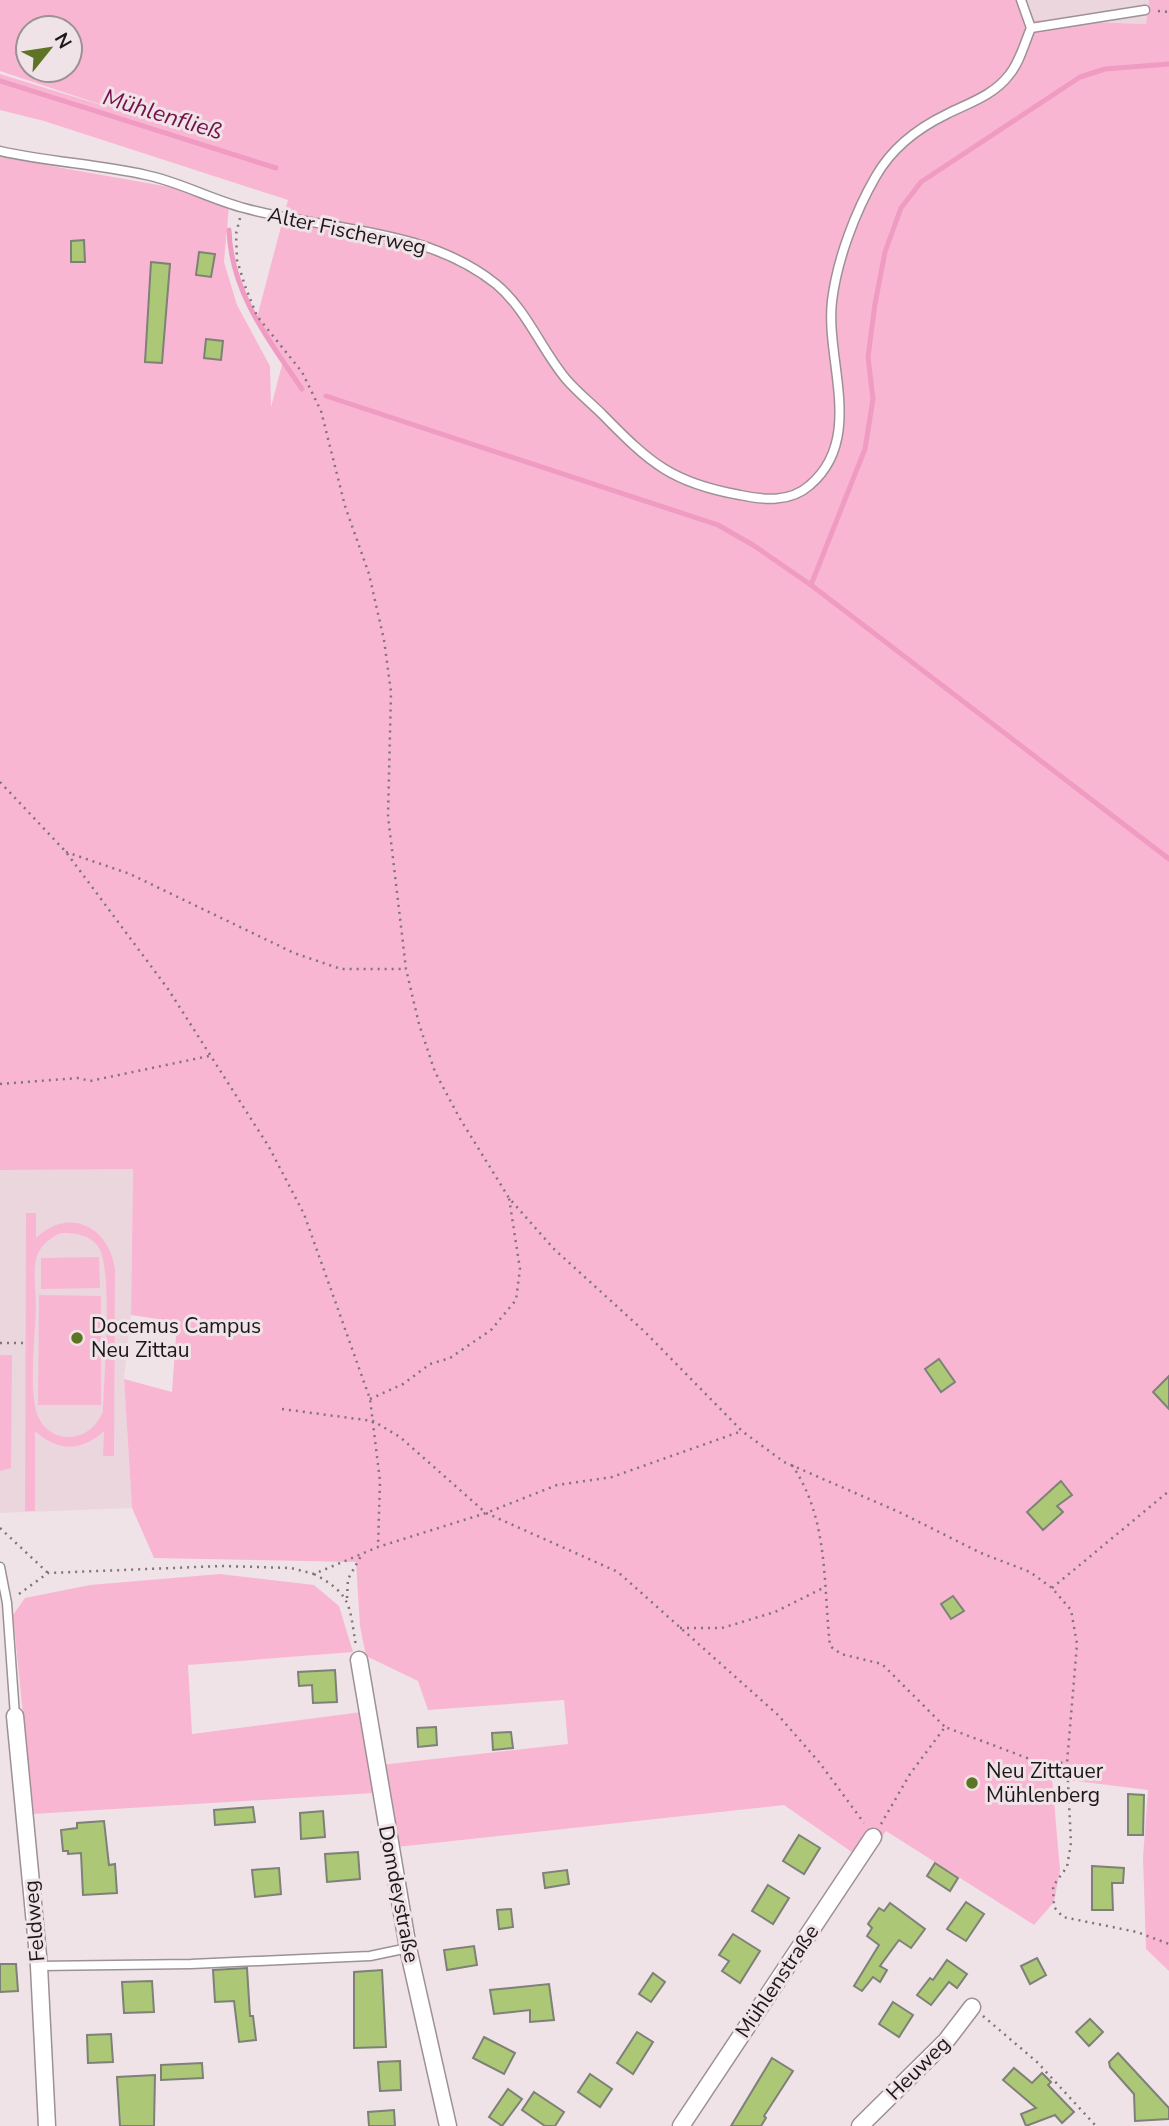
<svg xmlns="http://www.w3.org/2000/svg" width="1169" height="2126" font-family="'Nunito Sans',sans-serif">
  <rect width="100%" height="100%" fill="#f0e3e8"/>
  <!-- built -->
  <g fill="#ebd6de">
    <path d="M1022,0H1149L1146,24L1029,20Z"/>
    <path d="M21,1168H133L131,1315L124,1379L132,1508L0,1513V1170H21Z"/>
  </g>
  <!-- green -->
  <g fill="#f9b6d3" fill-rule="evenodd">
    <path d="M0,0H1022L1029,20L1146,24L1149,0H1169V1971L1146,1949L1143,1857L1148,1790L1052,1778L1060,1870L1054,1902L1034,1925L886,1831L866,1862L784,1805L397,1847L380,1765L568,1744L564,1700L428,1710L418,1681L366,1656L360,1626L356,1562L154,1558L132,1508L124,1379L172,1392L177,1322L131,1315L133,1169L0,1170V157L170,187L229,206L224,262L237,305L270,366L271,407L283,361L256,321L288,200L44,121L0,110V74L114,109L0,71ZM28,28H70V70H28Z"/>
    <path d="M26,1213H36V1238C69,1206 110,1227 115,1270L114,1456H103L104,1431C81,1452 58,1452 35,1431V1511H25ZM61,1233C76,1233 91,1235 99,1248C113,1272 104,1378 103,1411C90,1447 42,1446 35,1406C30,1381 35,1336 36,1308C36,1293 33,1274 36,1259C39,1246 50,1238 61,1233Z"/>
    <path d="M99,1257L100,1288L41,1289V1258Z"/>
    <path d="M39,1295L101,1296V1405H38Z"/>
    <path d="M0,1355H12L11,1468L0,1471Z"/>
    <path d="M220,1574L314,1585L339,1606L353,1652L188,1665L192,1734L362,1712L374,1793L33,1814L13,1615L25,1598L90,1585Z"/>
  </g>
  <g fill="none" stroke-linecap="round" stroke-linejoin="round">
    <!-- stream -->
    <g stroke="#f09bc1" stroke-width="5">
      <path d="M0,81L276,168"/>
      <path d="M229,230C231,292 268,339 302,389"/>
      <path d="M326,396L718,525L753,545L811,585L1169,859"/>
      <path d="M811,585L865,449L873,399L868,357L875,304L885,252L901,208L921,182L1080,77L1105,69L1169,64"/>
    </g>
  </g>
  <!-- building -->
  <g fill="#acc775" stroke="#7d8177" stroke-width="2">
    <path d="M84,240L85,262H71V241Z"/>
    <path d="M199,252L215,254L211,277L196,275Z"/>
    <path d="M151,262L170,264L162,363L145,362Z"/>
    <path d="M206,339L223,341L221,360L204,358Z"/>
    <path d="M939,1359L955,1382L941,1392L925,1369Z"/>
    <path d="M1169,1376V1409L1153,1392Z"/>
    <path d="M1061,1481L1072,1495L1057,1506L1063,1512L1043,1530L1027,1512Z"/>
    <path d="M953,1596L964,1611L951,1619L941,1604Z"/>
    <path d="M335,1670L337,1702L313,1703L312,1685L299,1686L298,1672Z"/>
    <path d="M436,1727L437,1745L418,1747L417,1728Z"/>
    <path d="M511,1732L513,1748L493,1750L492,1733Z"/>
    <path d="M1128,1794L1144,1795L1143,1835H1128Z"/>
    <path d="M253,1807L255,1822L215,1825L214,1810Z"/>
    <path d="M323,1811L325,1837L301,1839L300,1813Z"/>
    <path d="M104,1821L109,1865L115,1864L117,1893L83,1895L81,1853L68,1854V1851H63L61,1830L77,1828V1823Z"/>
    <path d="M799,1835L820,1848L804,1874L783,1861Z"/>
    <path d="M358,1852L360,1879L327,1882L325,1854Z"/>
    <path d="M935,1863L958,1878L950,1891L927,1876Z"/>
    <path d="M1092,1866L1124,1868L1123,1883H1112L1113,1910H1092Z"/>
    <path d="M279,1868L281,1894L255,1897L252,1870Z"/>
    <path d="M567,1870L569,1884L545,1888L543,1873Z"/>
    <path d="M768,1885L789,1898L773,1924L752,1911Z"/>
    <path d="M966,1902L984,1914L966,1941L947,1929Z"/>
    <path d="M890,1903L925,1929L911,1948L899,1940L880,1966L887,1970L880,1982L873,1977L862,1991L854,1986L879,1945L867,1936L872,1928L868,1924L879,1908L884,1911Z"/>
    <path d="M511,1909L513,1927L499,1929L497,1910Z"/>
    <path d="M733,1934L760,1951L740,1983L722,1971L729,1961L719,1955Z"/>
    <path d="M474,1946L477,1965L447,1970L444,1950Z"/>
    <path d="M1037,1958L1046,1975L1030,1984L1021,1966Z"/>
    <path d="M947,1960L967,1974L957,1988L949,1982L931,2005L917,1995L930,1978L933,1980Z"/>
    <path d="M0,1964H16L18,1991L0,1992Z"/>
    <path d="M247,1968L250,2016H253L256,2040L239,2042L234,2001L215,2002L213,1970Z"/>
    <path d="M382,1970L386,2047L354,2048V1972Z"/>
    <path d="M653,1973L665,1982L651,2002L639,1994Z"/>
    <path d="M152,1981L154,2012L124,2013L122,1982Z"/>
    <path d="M549,1984L554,2020L530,2022V2010L494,2014L490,1990Z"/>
    <path d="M893,2002L913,2015L899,2037L879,2024Z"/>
    <path d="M1090,2019L1103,2032L1089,2046L1076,2032Z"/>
    <path d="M637,2032L653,2042L633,2074L617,2063Z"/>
    <path d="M111,2034L113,2062L88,2063L87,2035Z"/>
    <path d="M484,2037L515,2053L504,2074L473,2058Z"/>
    <path d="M1118,2053L1169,2108V2119L1135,2121L1134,2094L1110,2067L1109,2062Z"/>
    <path d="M772,2058L793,2071L764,2116L766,2118L761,2126H731Z"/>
    <path d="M400,2061L401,2090L380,2091L378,2062Z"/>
    <path d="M202,2063L203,2078L161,2080V2065Z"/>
    <path d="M1014,2068L1032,2083L1042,2073L1051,2082L1048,2085L1074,2112L1062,2123L1055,2115L1026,2126L1021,2114L1036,2108L1003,2080Z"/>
    <path d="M590,2074L612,2089L600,2107L578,2092Z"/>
    <path d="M155,2075L154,2126H120L117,2077Z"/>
    <path d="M508,2089L522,2099L502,2126L489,2117Z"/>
    <path d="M534,2092L564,2112L555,2126H545L522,2110Z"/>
    <path d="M394,2110L395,2126H369L368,2112Z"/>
  </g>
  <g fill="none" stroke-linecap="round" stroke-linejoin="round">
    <defs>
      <g id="lane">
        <path d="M1021,0L1031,28"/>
        <path d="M1031,28L1145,10"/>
        <path d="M0,151C48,162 97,164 146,175C180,182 210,199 244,208C328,231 425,227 496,284C527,310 541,349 566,379C577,392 591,403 603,415C650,463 672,483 740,495C763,500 790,503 810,485C865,438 825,360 832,301C837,260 855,212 876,176C892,148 918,128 947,114C969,103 994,95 1009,75C1020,62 1024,44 1031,28"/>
        <path d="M0,1567L7,1603L15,1716"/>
        <path d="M39,1966L191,1964L370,1956L408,1948"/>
      </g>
      <g id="street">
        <path d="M359,1660L408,1948L448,2126"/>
        <path d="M15,1716L39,1966L47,2126"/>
        <path d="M681,2126L873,1837"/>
        <path d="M860,2126L946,2041L972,2007"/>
      </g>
    </defs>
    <!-- lane casing -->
    <use href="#lane" stroke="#9d9196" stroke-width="11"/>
    <!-- street casing -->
    <use href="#street" stroke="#9d9196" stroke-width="19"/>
    <!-- path -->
    <g stroke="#7d7578" stroke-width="2.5" stroke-dasharray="2 5" stroke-linecap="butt">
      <path d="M1158,11L1169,12"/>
      <path d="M240,218L236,234L237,260L245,286L257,316L302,372L321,411L345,506L369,574L384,640L391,692L388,816L406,969L419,1024L435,1072L459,1117L509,1198L554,1249L645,1332L742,1431L784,1462L899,1512L981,1553L1030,1572L1052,1588L1071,1610L1077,1644L1067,1763L1071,1843L1067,1867L1053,1886L1054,1907L1063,1917L1137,1932L1169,1944"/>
      <path d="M0,782L66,852L168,989L269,1147L304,1214L370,1399L380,1481L378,1547"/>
      <path d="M66,852L130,874L294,953L341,969H406"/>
      <path d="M0,1084L78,1078L90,1081L209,1056"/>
      <path d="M0,1343H25"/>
      <path d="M370,1399L403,1384L430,1364L450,1358L491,1330L516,1300L520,1269L509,1198"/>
      <path d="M282,1409L373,1421L400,1437L486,1513L618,1572L778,1715L819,1762L864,1823"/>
      <path d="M792,1465C829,1519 823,1583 830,1646L841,1654L882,1664L945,1727"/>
      <path d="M0,1528L48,1573"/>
      <path d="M314,1574C353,1595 349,1606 356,1646"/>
      <path d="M1052,1588L1169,1491"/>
      <path d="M19,1594L48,1573L222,1566L291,1568L314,1574L378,1547L486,1513L557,1485L612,1477L742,1431"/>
      <path d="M347,1598L348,1579L361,1556"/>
      <path d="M680,1628H722L775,1612L823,1588"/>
      <path d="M881,1824L910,1774L945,1727L1035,1761L1067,1763"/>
      <path d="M983,2016L1037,2062L1096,2126"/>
    </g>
    <!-- lane -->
    <use href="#lane" stroke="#fff" stroke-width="8"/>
    <!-- street -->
    <use href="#street" stroke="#fff" stroke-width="16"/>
  </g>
  <!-- markers -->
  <g fill="#5e7425" stroke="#f0e3e8" stroke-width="2.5">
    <circle cx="77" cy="1338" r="7"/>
    <circle cx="972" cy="1783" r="7"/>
  </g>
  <g text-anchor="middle" stroke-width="6" stroke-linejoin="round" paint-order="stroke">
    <!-- street labels -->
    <g font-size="21" fill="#1c1819" stroke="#f0e3e8">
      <text transform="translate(347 231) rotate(12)" y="7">Alter Fischerweg</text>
      <text transform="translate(399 1894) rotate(79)" y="7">Domdeystraße</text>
      <text transform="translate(34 1921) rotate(-95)" y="7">Feldweg</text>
      <text transform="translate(777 1981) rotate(-56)" y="7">Mühlenstraße</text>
      <text transform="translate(918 2068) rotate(-45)" y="7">Heuweg</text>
    </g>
    <!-- poi labels -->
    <g font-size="21" fill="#1c1819" stroke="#f0e3e8" text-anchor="start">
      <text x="91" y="1333">Docemus Campus<tspan x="91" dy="24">Neu Zittau</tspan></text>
      <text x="986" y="1778">Neu Zittauer<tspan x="986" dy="24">Mühlenberg</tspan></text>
    </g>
    <!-- water labels -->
    <g font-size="23" font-style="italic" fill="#74104a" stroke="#f0e3e8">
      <text transform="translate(163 114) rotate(17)" y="8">Mühlenfließ</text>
    </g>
  </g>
  <!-- north arrow -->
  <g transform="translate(49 49) rotate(60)"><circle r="33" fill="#f0e3e8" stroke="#9b9295" stroke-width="2"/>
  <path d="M0-5L12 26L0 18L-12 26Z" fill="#5e7425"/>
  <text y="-10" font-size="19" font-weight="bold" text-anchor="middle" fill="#1c1819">N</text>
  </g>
</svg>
